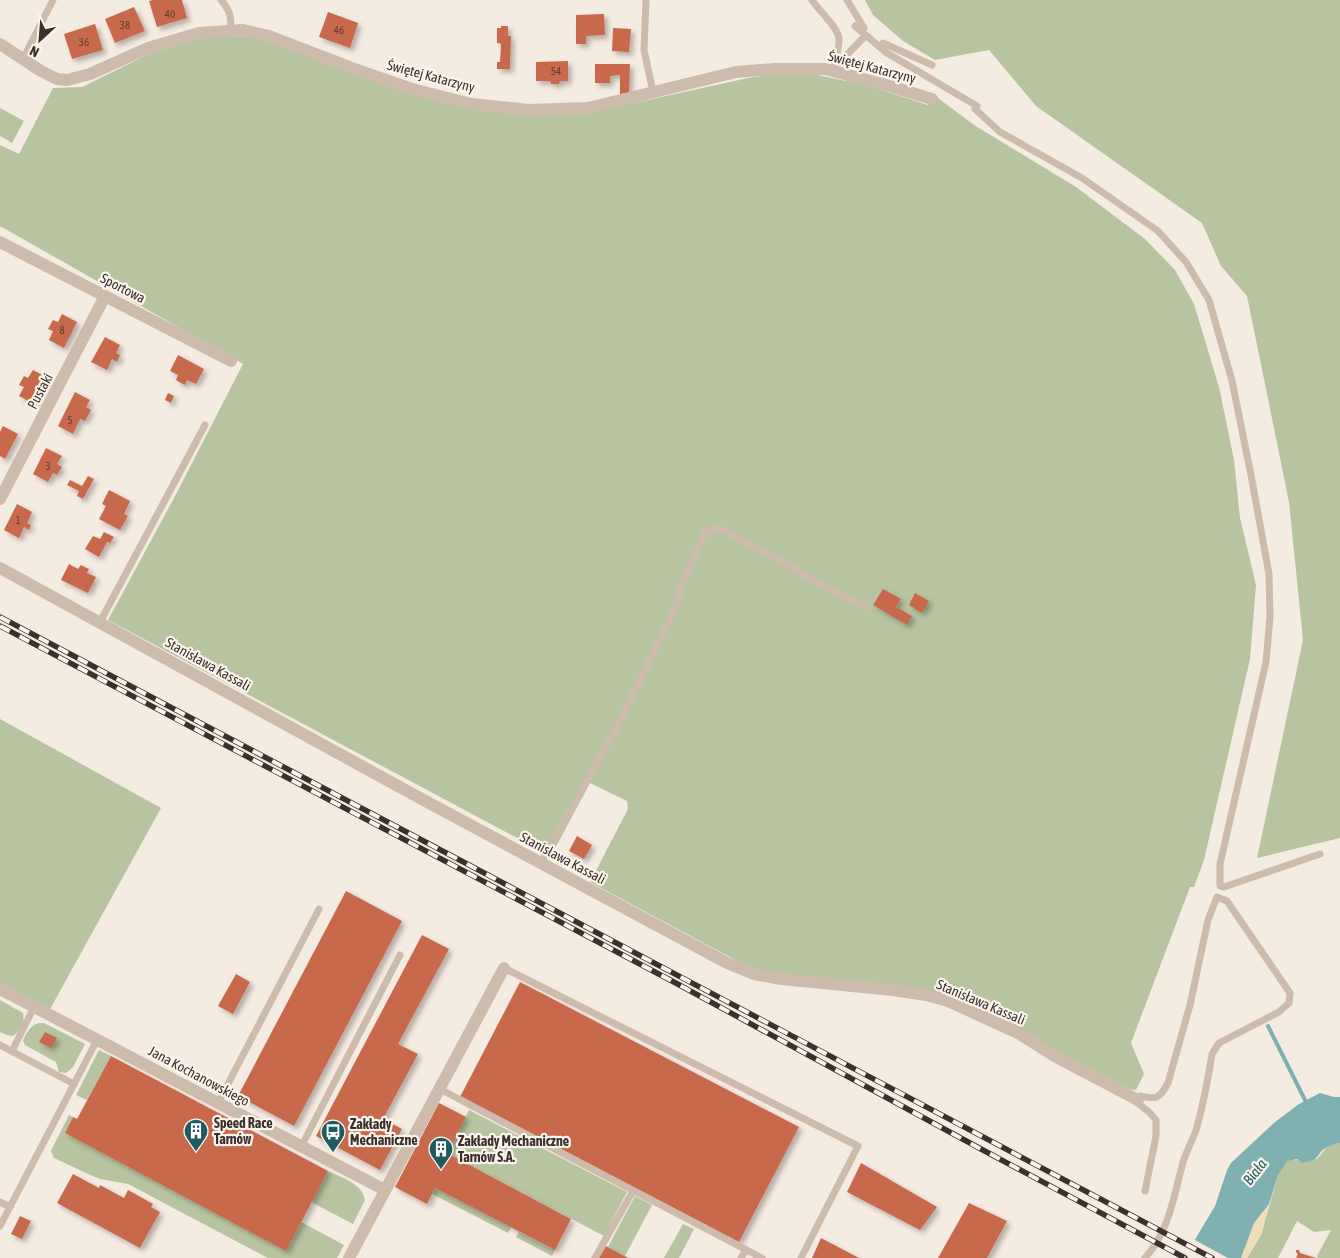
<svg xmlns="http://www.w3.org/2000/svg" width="1340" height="1258" font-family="'Asap Condensed',sans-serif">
  <defs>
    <filter id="shadow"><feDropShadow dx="3.5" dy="3.5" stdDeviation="2.5" flood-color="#0004"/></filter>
  </defs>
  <rect width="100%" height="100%" fill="#f4ebe1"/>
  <!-- green -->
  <g fill="#b8c4a0">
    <path d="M865,0H1340V838L1257,858L1303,640L1289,502L1247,296L1221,266L1202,223L1036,106L989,50L935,60L903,41L873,15Z"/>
    <path d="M252,36L414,95L588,113L748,78L784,73L812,74L866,85L928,105L934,95L974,125L1076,187L1145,239L1175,270L1194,304L1219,387L1234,460L1240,518L1256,585L1250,659L1204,860L1194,887H1190L1131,1043L1144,1074L1136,1090L1129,1089L956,999L778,975L752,969L590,882L628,809L627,801L590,783L551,856L108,620L173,500L243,364L0,226V145L19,154L53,88L82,87L153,52L207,37Z"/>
    <path d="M0,108L24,121L12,143L0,136Z"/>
    <path d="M0,719L161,808L49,1011L0,984Z"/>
    <path d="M0,1000L23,1013C25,1022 20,1030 13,1036L7,1035L0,1032Z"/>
    <path d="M39,1023H44L85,1044L73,1067L66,1073L59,1072L56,1062L25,1045L23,1041C26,1032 31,1025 39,1023Z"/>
    <path d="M99,1050L111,1056L87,1100L76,1095Z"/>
    <path d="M469,1110L627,1192L604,1236L447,1153Z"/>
    <path d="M69,1115L73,1117L65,1133L286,1250L301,1222L344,1245L337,1258H268L128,1184L100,1179L86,1173L54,1158L51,1151Z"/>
    <path d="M1340,1143V1258H1318L1317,1256L1331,1230L1314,1232L1297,1221L1278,1258H1247L1261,1235L1278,1175L1287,1160L1317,1159L1328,1146Z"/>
    <path d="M328,1171C342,1178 362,1183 365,1200L353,1224L311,1202Z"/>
    <path d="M435,1188L511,1227L508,1233L432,1194Z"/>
    <path d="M635,1196L652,1205L625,1256L608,1247Z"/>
    <path d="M683,1224L694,1229L679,1258H664Z"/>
    <path d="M519,1232L555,1250L552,1256L516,1237Z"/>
  </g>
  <!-- sand -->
  <path fill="#efdcb8" d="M1269,1204L1261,1235L1247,1258H1241L1254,1223Z"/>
  <!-- water -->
  <path fill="#7fb0b2" d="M1320,1093L1334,1097H1340V1143C1336,1144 1331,1145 1327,1147C1314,1155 1323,1159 1302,1163L1297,1159L1287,1161L1278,1175L1269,1204L1254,1223L1241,1258H1184L1215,1206L1227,1170L1231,1163L1275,1122L1299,1104Z"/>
  <!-- pier -->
  <path fill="#f4ebe1" d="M1193,1239L1228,1258H1182Z"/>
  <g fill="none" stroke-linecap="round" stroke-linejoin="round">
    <!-- stream -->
    <path stroke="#7fb0b2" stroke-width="4" d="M1268,1026L1307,1104"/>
  </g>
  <!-- building -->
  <g fill="#c8694b" filter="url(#shadow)">
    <path d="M153,0H182L187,18L157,27L149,1Z"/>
    <path d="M134,7L145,31L115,43L105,19Z"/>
    <path d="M328,12L358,23L350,48L319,37Z"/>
    <path d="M604,14L605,35L586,36V44H576V15Z"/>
    <path d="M95,24L103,50L72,59L64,34Z"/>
    <path d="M501,26H508V36H511L510,69H497V62H500L501,45L500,43H497V28H501Z"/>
    <path d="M613,28L631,29L629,52L612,51Z"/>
    <path d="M568,61V81H560L559,84H551L550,81H536V62Z"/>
    <path d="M595,64H630L629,93L620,94V75L610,76V83H595Z"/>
    <path d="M62,314L77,322L64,348L49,340L53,331L48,329L53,320L58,322Z"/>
    <path d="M105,337L120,345L116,353L120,355L117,362L112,359L107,370L91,362Z"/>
    <path d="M178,355L204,369L196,384L187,380L185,385L181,383L176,380L178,375L170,371Z"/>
    <path d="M33,370L48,378L34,404L19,396L24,387L19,385L24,376L28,378Z"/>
    <path d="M75,392L90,400L86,407L91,410L85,421L80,419L73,434L58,426Z"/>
    <path d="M168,393L174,396L171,403L165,400Z"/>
    <path d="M3,426L18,434L5,459L0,456V432Z"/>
    <path d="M46,448L62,456L57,464L62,467L57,475L53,473L48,482L33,474Z"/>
    <path d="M88,476L94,479L83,499L77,496L79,491L67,485L70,480L82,486Z"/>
    <path d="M109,490L130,501L124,514L128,516L120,530L99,519L106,506L102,504Z"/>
    <path d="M17,504L32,512L27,523L31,525L29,530L24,527L19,538L4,530Z"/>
    <path d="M104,532L114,537L110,543L107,542L99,557L85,549L93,536L100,539Z"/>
    <path d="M69,564L78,569L81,565L89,569L87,573L96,577L88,593L61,580Z"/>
    <path d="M883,589L901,599L896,607L912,616L907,625L873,605Z"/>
    <path d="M915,593L929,601L922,613L909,605Z"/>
    <path d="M577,836L592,845L584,859L569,851Z"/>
    <path d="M346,891L402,921L294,1126L238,1096Z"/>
    <path d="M422,935L449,949L398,1044L418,1054L383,1119L402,1129L380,1170L316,1136Z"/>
    <path d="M236,974L250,982L233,1014L218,1006Z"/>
    <path d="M520,982L799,1127L739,1242L460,1097Z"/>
    <path d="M45,1032L57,1038L51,1048L39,1042Z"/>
    <path d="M111,1056L328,1171L286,1251L65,1133L73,1117L77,1119Z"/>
    <path d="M439,1103L466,1117L447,1153L571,1219L555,1250L435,1188L427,1204L395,1187Z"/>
    <path d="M861,1163L937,1207L920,1230L847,1192Z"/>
    <path d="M73,1174L99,1188L100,1185L124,1198L128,1190L153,1204L151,1207L160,1212L140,1248L57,1203Z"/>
    <path d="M969,1203L1007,1221L987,1258H938Z"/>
    <path d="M20,1216L31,1221L22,1239L11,1234Z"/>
    <path d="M821,1238L859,1258H812Z"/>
    <path d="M606,1246L628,1258H599Z"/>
    <path d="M1296,1250H1299L1300,1253L1316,1258H1296L1298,1254L1296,1252Z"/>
  </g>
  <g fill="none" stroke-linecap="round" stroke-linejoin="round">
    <!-- lane -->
    <g stroke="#cdbbac" stroke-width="7">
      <path d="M221,0C231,12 231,16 231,31"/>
      <path d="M646,0L644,50L653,92"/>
      <path d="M812,0C819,11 840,29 839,40C839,48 836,57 835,65"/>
      <path d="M847,0L864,28L861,31"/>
      <path d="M855,26L887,53L977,106L975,109L1000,132L1082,178L1158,231L1186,262L1209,300L1232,381L1251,475L1269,574L1270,616L1266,662L1220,864V886L1224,887L1320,854"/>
      <path d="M880,47L883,43L932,65"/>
      <path d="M23,59L53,0"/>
      <path d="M833,66L840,62L865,36"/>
      <path d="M100,622L205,425"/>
      <path d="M541,863L615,731L678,603V591L706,531L719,528L724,530L865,608"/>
      <path d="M504,968L858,1146L801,1258"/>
      <path d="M0,1045L74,1084"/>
      <path d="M12,1051L34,1007"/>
      <path d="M438,1088L762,1258"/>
      <path d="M218,1103L319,909"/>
      <path d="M301,1147L400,955"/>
      <path d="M1145,1191L1156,1136V1120L1149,1112L1136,1102L1140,1096C1157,1100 1160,1098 1168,1083L1190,1005L1208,920L1217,897L1227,901L1290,993L1289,1003L1279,1012L1219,1043L1212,1054C1208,1079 1203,1106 1196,1130C1192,1142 1185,1153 1182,1166C1174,1197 1168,1233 1145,1258"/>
      <path d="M0,1202L10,1207"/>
      <path d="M0,1226L97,1040"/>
      <path d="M595,1258L633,1191"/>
      <path d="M741,1258L746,1250"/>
    </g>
    <!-- street -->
    <g stroke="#cdbbac" stroke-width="12">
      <path d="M0,44L41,71L57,79L67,80L90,74L148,48L199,33L243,30L269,36L360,71L412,89L471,104L529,110L588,108L736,72L775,69H825L886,85L932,99"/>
      <path d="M0,242L231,361"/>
      <path d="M0,499L105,296"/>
      <path d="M0,568L418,797L727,963L754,974L781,979L893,990L926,995L948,1001L1018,1033L1056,1057L1138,1100"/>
      <path d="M0,989L385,1190"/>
      <path d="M349,1258L504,968"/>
    </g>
    <defs>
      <g id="rail">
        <path d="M0,617L1212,1258"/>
        <path d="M0,626L672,981L981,1149L1185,1258"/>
      </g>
    </defs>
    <!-- rail casing -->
    <use href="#rail" stroke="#3b302b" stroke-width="5.5"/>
    <!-- rail -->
    <use href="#rail" stroke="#fbf5ee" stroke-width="4" stroke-dasharray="11" stroke-linecap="butt"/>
  </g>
  <!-- icons -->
  <defs>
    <symbol id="building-pin" viewBox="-11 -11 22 30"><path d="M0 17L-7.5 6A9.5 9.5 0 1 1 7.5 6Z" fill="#1f5a5e" stroke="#fbf5ee"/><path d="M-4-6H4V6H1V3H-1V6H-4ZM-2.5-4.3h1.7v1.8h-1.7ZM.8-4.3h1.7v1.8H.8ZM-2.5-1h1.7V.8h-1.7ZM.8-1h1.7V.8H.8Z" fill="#fff"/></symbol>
    <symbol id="bus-pin" viewBox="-11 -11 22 30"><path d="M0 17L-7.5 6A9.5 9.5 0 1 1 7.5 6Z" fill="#1f5a5e" stroke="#fbf5ee"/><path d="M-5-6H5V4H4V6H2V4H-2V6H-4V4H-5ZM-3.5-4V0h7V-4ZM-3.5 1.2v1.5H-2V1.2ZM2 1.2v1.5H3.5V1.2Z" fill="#fff"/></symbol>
  </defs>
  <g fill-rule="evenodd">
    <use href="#building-pin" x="182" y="1117" width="28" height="38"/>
    <use href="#bus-pin" x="319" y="1118" width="28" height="38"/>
    <use href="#building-pin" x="427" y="1135" width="28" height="38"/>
  </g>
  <g text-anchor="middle" stroke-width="4.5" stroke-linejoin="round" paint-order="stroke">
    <!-- number labels -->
    <g font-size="11" fill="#5e3e33">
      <text x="170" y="18">40</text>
      <text x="125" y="29">38</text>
      <text x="339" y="34">46</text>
      <text x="84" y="46">36</text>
      <text x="556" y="75">54</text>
      <text x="62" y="334">8</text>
      <text x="70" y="424">5</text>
      <text x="48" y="470">3</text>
      <text x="18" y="524">1</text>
    </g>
    <!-- street labels -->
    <g font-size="14" fill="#3b302b" stroke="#fbf5ee">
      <text transform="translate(872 67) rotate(15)" y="5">Świętej Katarzyny</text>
      <text transform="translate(431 76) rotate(15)" y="5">Świętej Katarzyny</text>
      <text transform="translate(123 288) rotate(27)" y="5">Sportowa</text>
      <text transform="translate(40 391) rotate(-62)" y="5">Pustaki</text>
      <text transform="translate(208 664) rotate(29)" y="5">Stanisława Kassali</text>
      <text transform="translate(563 858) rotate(28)" y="5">Stanisława Kassali</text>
      <text transform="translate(981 1002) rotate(23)" y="5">Stanisława Kassali</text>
      <text transform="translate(199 1076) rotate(28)" y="5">Jana Kochanowskiego</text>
    </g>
    <!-- poi labels -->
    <g font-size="14" font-weight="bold" fill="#3b302b" stroke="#fbf5ee" text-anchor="start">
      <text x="214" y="1128">Speed Race<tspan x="214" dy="16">Tarnów</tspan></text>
      <text x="350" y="1129">Zakłady<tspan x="350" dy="16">Mechaniczne</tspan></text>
      <text x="458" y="1146">Zakłady Mechaniczne<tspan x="458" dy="16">Tarnów S.A.</tspan></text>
    </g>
    <!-- water labels -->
    <g font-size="15" font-style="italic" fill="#1f5a5e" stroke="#fbf5ee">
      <text transform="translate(1255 1172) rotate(-52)" y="5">Biała</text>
    </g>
  </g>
  <!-- north arrow -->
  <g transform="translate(40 40) rotate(206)" stroke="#fbf5ee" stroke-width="4" paint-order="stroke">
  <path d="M0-4L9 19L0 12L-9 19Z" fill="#3b302b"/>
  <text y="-8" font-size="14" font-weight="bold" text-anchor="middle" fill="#3b302b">N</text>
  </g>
</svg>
